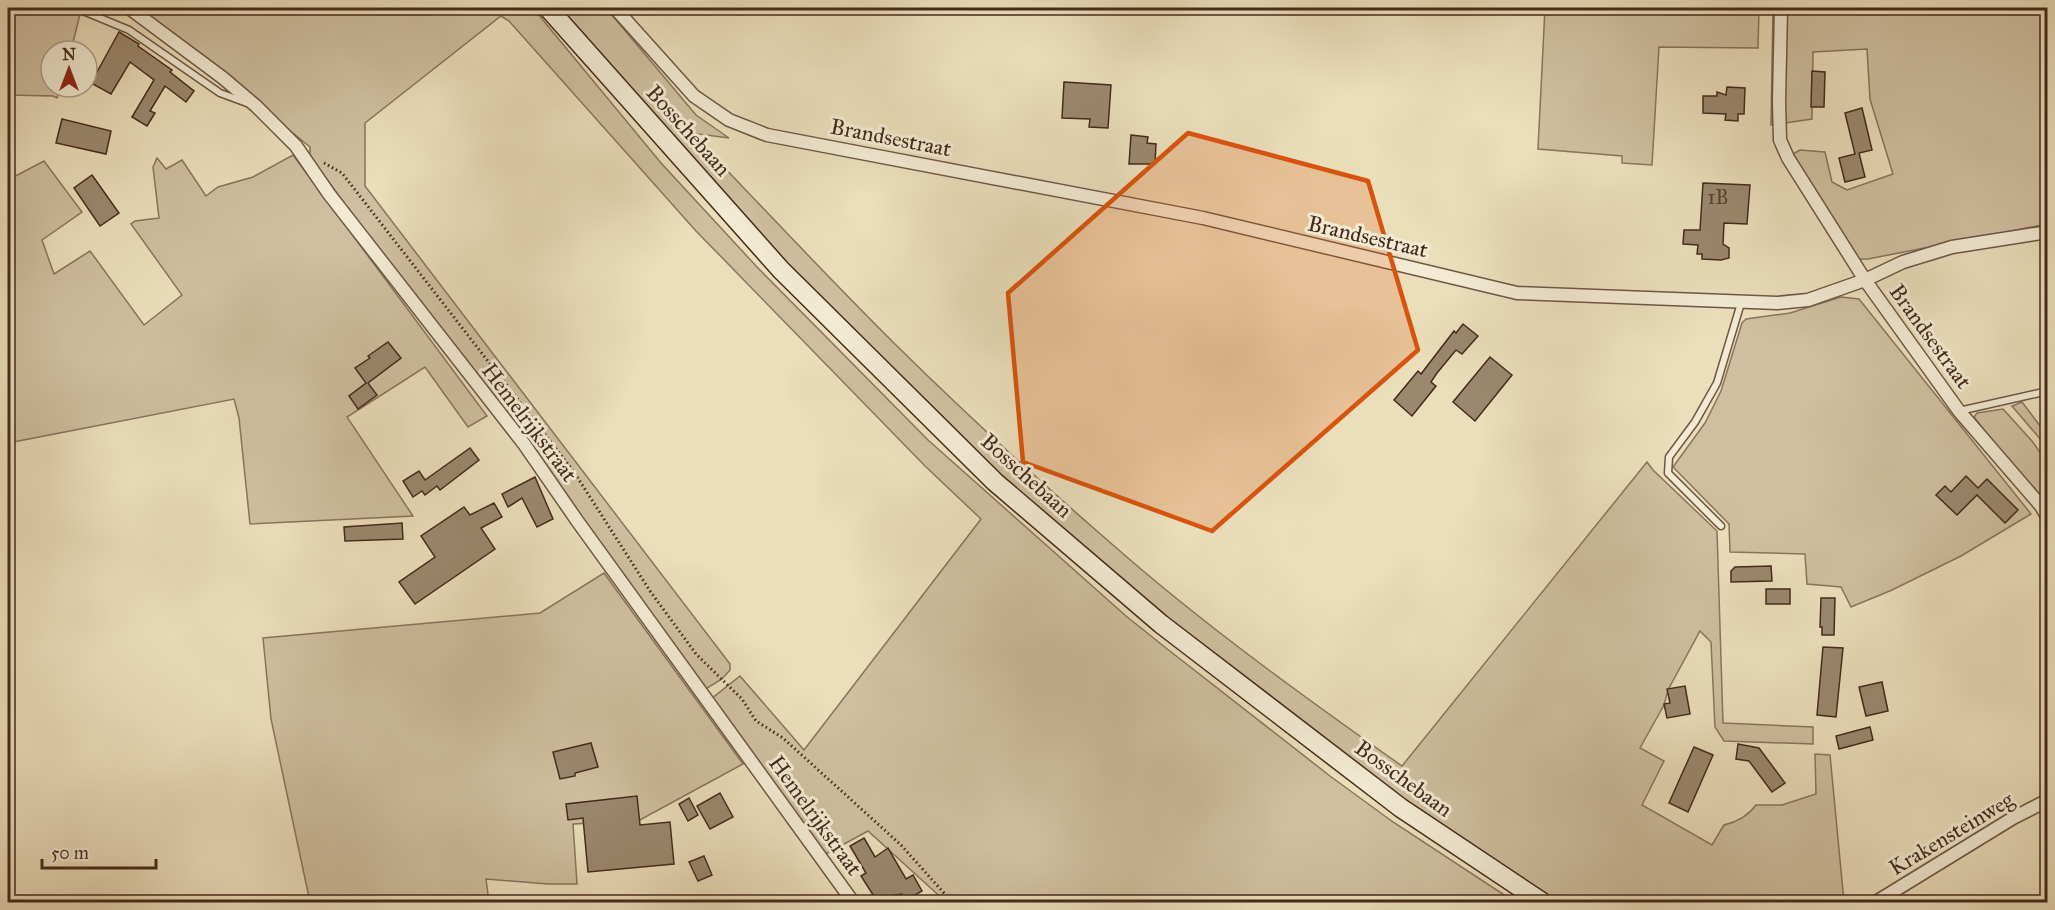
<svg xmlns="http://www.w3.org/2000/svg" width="2055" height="910" font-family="'IM FELL Great Primer',serif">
  <rect width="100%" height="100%" fill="#ebdebb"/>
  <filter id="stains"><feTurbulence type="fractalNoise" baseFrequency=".00333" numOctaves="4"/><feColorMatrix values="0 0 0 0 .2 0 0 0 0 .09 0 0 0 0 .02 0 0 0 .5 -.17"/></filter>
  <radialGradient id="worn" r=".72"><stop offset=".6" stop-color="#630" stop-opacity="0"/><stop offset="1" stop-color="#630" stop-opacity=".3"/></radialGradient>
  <!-- green -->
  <g fill="#cfbfa0" stroke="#8a745e" stroke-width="1.5">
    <path d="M8,8H59L80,14L71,51H51V87H60L57,98L53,96L8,95Z"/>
    <path d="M139,8H533L661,163L757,267L928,440L1126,616L1166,648L1330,776L1393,822L1515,902H946L868,831L824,855L711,699L740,676L804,750L981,519L925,466L696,231L509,21L501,16L365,123V186L730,664V670L722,679L704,690L314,162L310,155V147Z"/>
    <path d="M557,8H606L696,115L729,138L691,133C760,204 827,277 898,347C967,415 1039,481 1113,545C1204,625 1303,696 1402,766L1647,462L1653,470L1717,531L1723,723L1813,727V744L1724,741L1715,727L1711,642L1700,631L1668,690L1664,705L1640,748L1664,761L1642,805L1712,845L1724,825C1737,822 1748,816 1756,805H1782L1816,794L1815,754L1830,755L1844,902H1548L1526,889L1202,651L1037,513L855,340Z"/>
    <path d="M1545,8H1759L1758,48L1659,47L1652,165L1622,163V156L1538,149Z"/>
    <path d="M1773,8H2047V224L1868,259H1858L1784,159L1800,150L1825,152L1832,182L1847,190L1893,174L1870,99L1867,49L1813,52L1812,119L1771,125Z"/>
    <path d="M293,155L487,416L468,427L425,367L347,417L413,516L250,524L239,418L234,399L8,443V180L44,161L82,212L42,240L54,274L90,251L144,325L182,295L131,224L135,221L159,218L153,167L157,158L166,169L182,160L206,196L218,187L253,177Z"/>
    <path d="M1841,297L1859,299L2031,514L1961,556L1892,590L1851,607L1841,587L1807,584L1805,554L1730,552L1729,524L1673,467L1705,423L1721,391L1742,323L1746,319L1790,313Z"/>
    <path d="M2022,402L2047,435V447L2012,406Z"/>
    <path d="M2003,409L2032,441L2047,462V511L1974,417L1977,413Z"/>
    <path d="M604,573L743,764L638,821L573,824L577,884H548L486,879L489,902H310L271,719L263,638L540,613Z"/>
  </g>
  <!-- building -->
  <g fill="#9b886f" stroke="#452a1c" stroke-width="1.5">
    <path d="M119,32L139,44L138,46L172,70L170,72L194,91L186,102L165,86L150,111L155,113L147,126L132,117L154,80L130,62L111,94L91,83Z"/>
    <path d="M1812,71L1825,72L1824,107H1811Z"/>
    <path d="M1064,82L1111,85L1108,128L1089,127L1090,119L1062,118Z"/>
    <path d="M1727,87L1745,88L1744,114H1738V121L1725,120L1726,114L1703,113V96H1717V92L1726,95Z"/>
    <path d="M1862,108L1872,150L1859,153L1865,177L1845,182L1839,158L1855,154L1845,113Z"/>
    <path d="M62,119L111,131L106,154L56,143Z"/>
    <path d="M1131,135L1148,137L1147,143L1156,144L1155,164H1129Z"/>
    <path d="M92,175L119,213L100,226L74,188Z"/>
    <path d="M1703,183L1750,185L1747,224L1724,223L1723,244L1729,248V258L1721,260L1702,259V254H1697L1698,245L1683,244L1684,230H1700Z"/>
    <path d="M1463,324L1478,336L1462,354L1456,350L1437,373L1431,382L1436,386L1412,416L1394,400L1418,371L1421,374L1454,331L1456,333Z"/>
    <path d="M388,342L401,358L368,383L377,395L358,409L349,396L366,383L355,368L370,358L368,356Z"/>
    <path d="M1490,357L1512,375L1475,421L1453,402Z"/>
    <path d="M470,448L479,460L440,490L437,486L425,495L422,491L413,497L403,481L419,471L425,480Z"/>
    <path d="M1966,476L1978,488L1987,479L2018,510L2005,523L1977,495L1957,515L1936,495L1945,486L1951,492Z"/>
    <path d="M535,477L553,519L537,527L522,498L508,507L502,494Z"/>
    <path d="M494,503L502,517L481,528L495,549L415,604L399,582L435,557L421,536L464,507L470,515Z"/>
    <path d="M402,523L403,539L345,541L344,527Z"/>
    <path d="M1771,566L1772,581L1731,582V571L1735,567Z"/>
    <rect x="1766" y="589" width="24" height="15"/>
    <path d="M1821,598H1835L1834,635H1822V627H1820Z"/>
    <path d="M1823,647L1843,648L1836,717L1817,715Z"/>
    <path d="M1882,682L1888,711L1866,716L1859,687Z"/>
    <path d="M1685,686L1690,714L1667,718L1664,704L1670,703L1667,689Z"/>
    <path d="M1870,727L1873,740L1839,749L1836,736Z"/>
    <path d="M591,743L598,767L575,773V776L560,779L553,752Z"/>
    <path d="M1738,744L1759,748L1785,783L1772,792L1749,761L1736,759Z"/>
    <path d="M1694,747L1713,755L1688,812L1669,803Z"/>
    <path d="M720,793L733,817L710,829L697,806Z"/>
    <path d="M637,796L640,825L670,822L674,864L588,872L583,818L568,820L566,804Z"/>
    <path d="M689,798L698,815L688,821L679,804Z"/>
    <path d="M864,838L875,857L888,848L906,879L913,875L922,891L905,901L902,894L875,898L861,876L866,873L850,846Z"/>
    <path d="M704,856L712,875L698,881L689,862Z"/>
  </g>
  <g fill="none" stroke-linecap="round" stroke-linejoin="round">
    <defs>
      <g id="service">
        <path d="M76,8L129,30L220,93L247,103"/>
        <path d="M1959,411L2048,391"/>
        <path d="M1721,526L1668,473L1669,457L1695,422L1717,383L1741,303"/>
      </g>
      <g id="minor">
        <path d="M129,8L223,78L256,106L296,146L329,194L524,444L578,522L853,902"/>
        <path d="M615,8L694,96L729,120L767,135L1203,218L1517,293L1777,303L1808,300L1865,280L1903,262L1952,247L2048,232"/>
        <path d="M1781,8L1779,101L1780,140L1788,158L1865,280L1959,411L2041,506L2048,518"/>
        <path d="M1876,902L2013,818L2048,800"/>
      </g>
      <path id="secondary" d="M548,8L781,270L995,482L1161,624L1401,808L1542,902"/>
    </defs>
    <!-- service casing -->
    <use href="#service" stroke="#6e5744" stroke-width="9"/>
    <!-- minor casing -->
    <use href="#minor" stroke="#6e5744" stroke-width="15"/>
    <!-- secondary casing -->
    <use href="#secondary" stroke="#452a1c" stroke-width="21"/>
    <!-- path -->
    <path stroke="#452a1c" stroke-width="3" stroke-dasharray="1.5 3" stroke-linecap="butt" d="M324,163L342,173L574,472L650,591L696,654L742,699L756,721L783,738L901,845L952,902"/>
    <!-- service -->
    <use href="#service" stroke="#f2ead3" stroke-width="6"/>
    <!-- minor -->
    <use href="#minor" stroke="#f2ead3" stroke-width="12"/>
    <!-- secondary -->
    <use href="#secondary" stroke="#f2ead3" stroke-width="18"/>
  </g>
  <!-- marked area -->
  <path fill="#d8540e" fill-opacity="0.2" stroke="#d8540e" stroke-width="4.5" stroke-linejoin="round" d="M1188,133L1368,181L1418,350L1212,531L1023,462L1008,293Z"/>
  <g text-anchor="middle" stroke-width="6" stroke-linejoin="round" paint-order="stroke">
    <!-- number labels -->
    <g font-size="20" fill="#5a4231">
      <text x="1718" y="204">1B</text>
    </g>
    <!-- street labels -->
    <g font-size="22" fill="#452a1c" stroke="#f2ead3">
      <text transform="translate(689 130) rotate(48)" y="8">Bosschebaan</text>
      <text transform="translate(891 137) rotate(11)" y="8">Brandsestraat</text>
      <text transform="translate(1368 236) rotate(13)" y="8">Brandsestraat</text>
      <text transform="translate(1931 336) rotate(54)" y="8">Brandsestraat</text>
      <text transform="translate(530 422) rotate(53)" y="8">Hemelrijkstraat</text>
      <text transform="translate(1027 475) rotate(42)" y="8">Bosschebaan</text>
      <text transform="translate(1404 778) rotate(36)" y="8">Bosschebaan</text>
      <text transform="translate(816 815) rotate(54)" y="8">Hemelrijkstraat</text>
      <text transform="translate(1951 833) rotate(-31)" y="8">Krakensteinweg</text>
    </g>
  </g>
  <!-- margin -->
  <rect width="2055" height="910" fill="none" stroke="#ebdebb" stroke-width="30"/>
  <rect x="9" y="9" width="2037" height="892" fill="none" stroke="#452a1c" stroke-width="3"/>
  <rect x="15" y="15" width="2025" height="880" fill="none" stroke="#452a1c" stroke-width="1.5"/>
  <!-- north arrow -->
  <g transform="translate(69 69)"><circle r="28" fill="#f2ead3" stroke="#ad9d8a" stroke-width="1.5"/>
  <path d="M0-4.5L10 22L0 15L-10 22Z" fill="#8f2418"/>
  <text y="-9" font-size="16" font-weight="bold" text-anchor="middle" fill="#452a1c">N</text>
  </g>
  <!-- scale -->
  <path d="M42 859v9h114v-9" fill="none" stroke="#452a1c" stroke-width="3"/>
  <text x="51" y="859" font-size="18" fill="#452a1c" stroke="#f2ead3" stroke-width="4.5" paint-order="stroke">50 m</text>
  <rect width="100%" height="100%" filter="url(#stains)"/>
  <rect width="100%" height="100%" fill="url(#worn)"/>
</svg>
